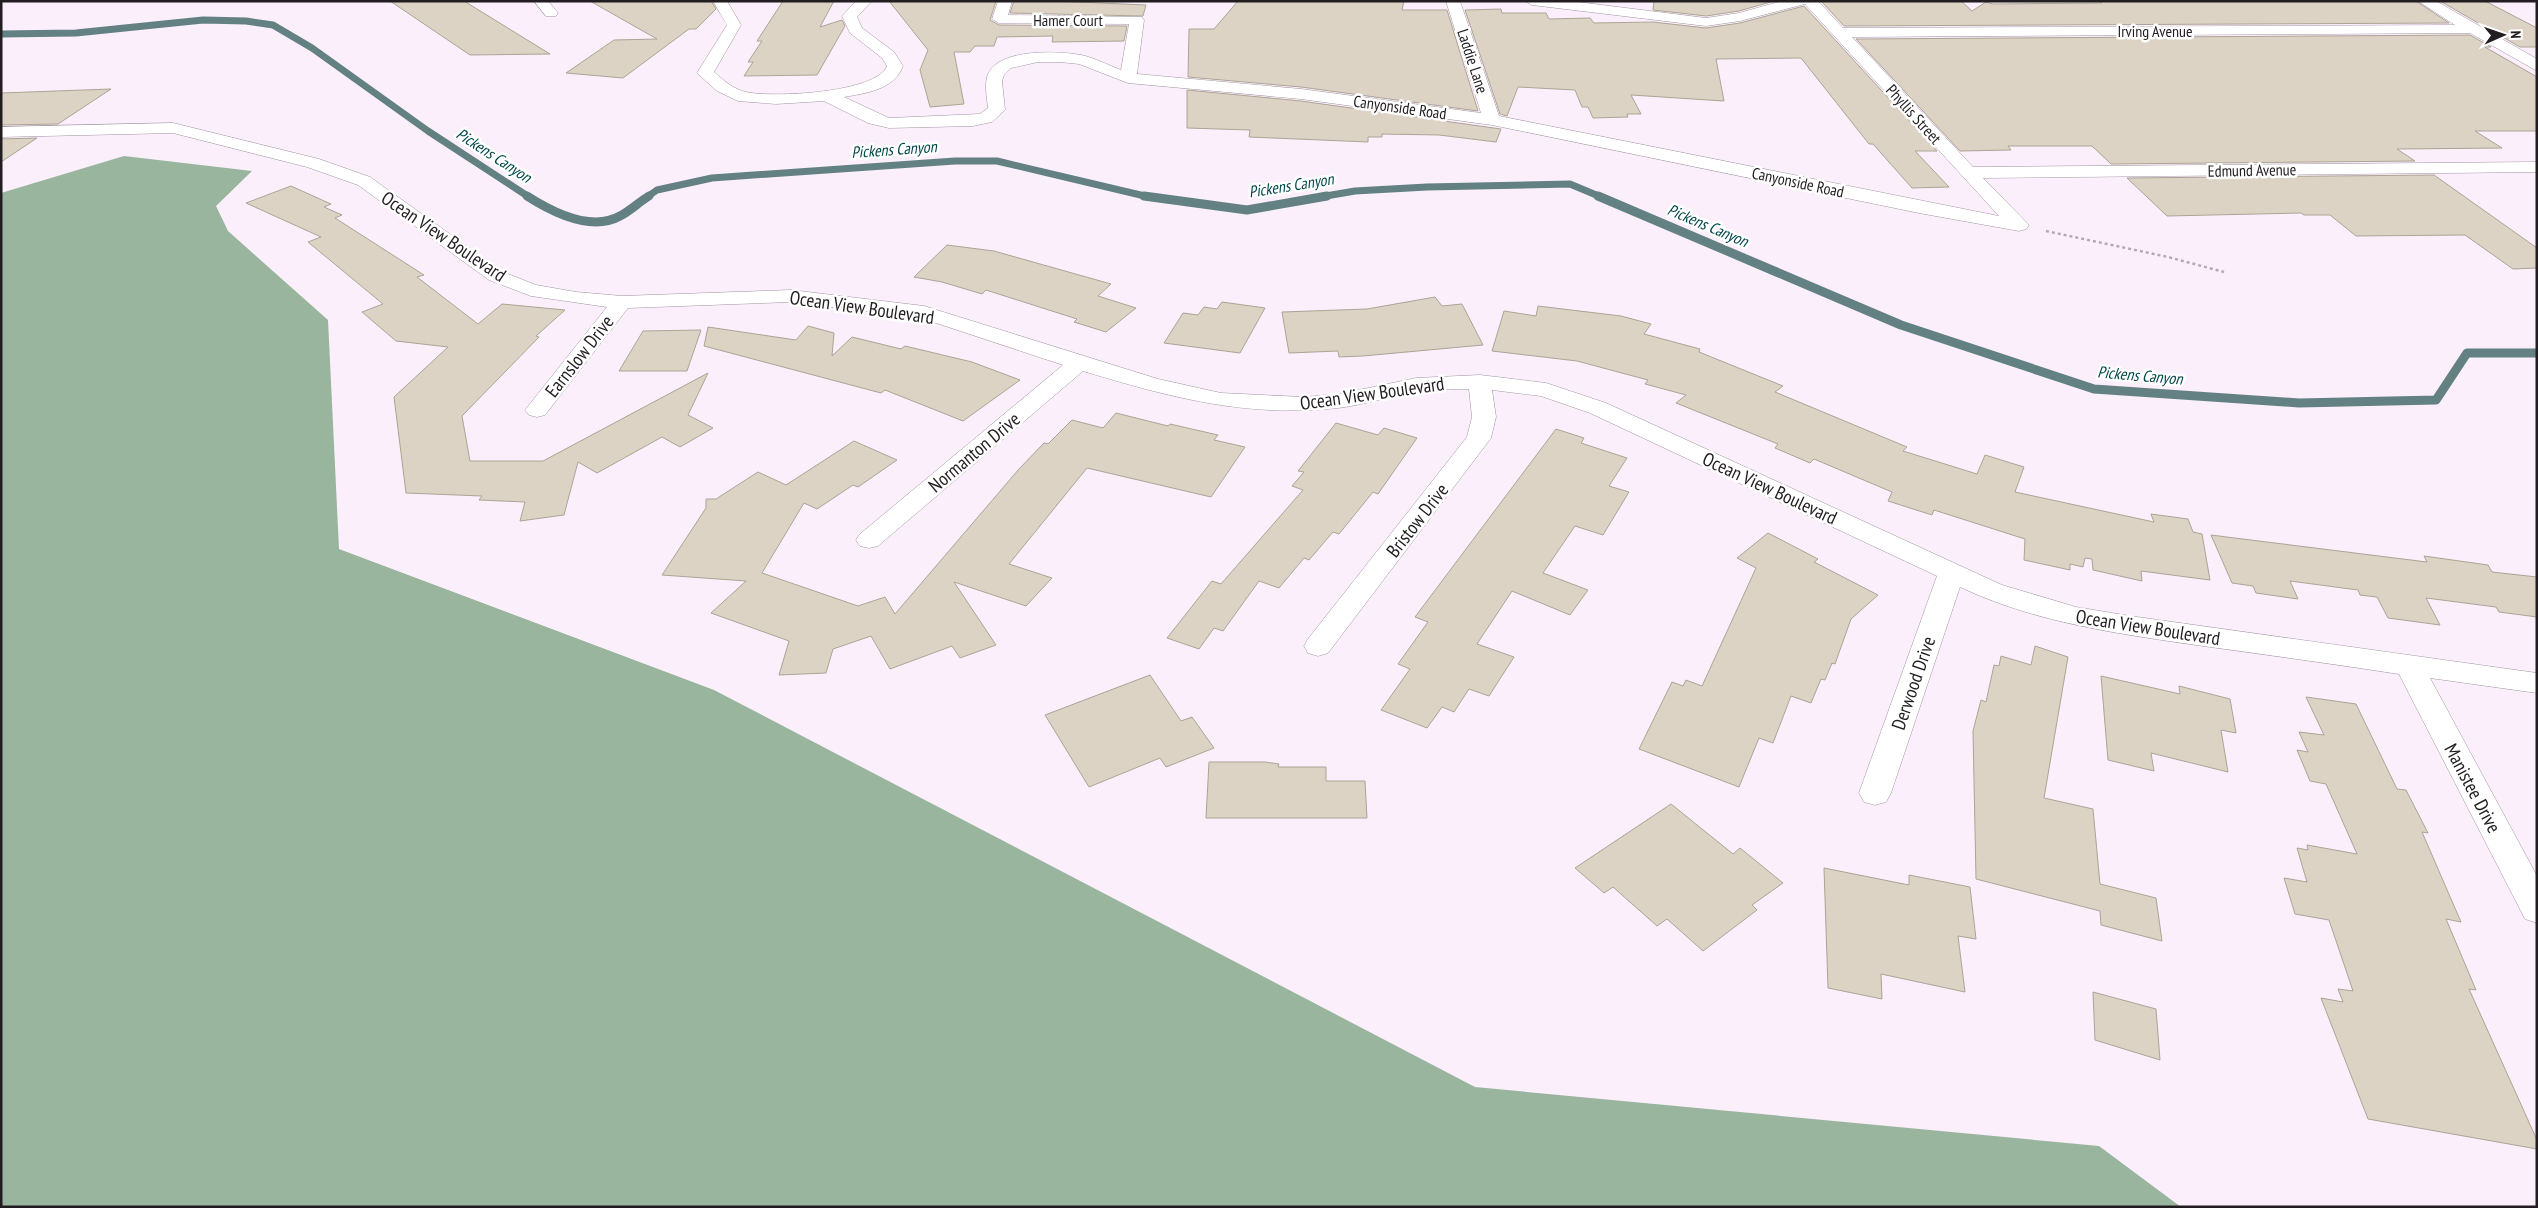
<svg xmlns="http://www.w3.org/2000/svg" width="2538" height="1208" font-family="'PT Sans Narrow',sans-serif">
  <rect width="100%" height="100%" fill="#fbeffb"/>
  <!-- forest -->
  <path fill="#99b59d" d="M124,156L252,171L216,206L228,231L328,320L339,549L714,690L1475,1087L2099,1146L2181,1207H1V193Z"/>
  <g fill="none" stroke-linecap="round" stroke-linejoin="round">
    <!-- stream-far1 -->
    <g stroke="#638082" stroke-width="7">
      <path d="M1,34L76,33L203,20L246,21L273,25L312,48L428,131L529,197"/>
      <path d="M647,197L657,190L712,178L955,161H997L1149,197"/>
      <path d="M1320,197L1355,191L1427,187L1570,184L1601,197"/>
    </g>
    <!-- stream -->
    <g stroke="#638082" stroke-width="9">
      <path d="M527,196C552,212 591,232 620,216C630,211 639,202 649,196"/>
      <path d="M1144,196L1247,210L1327,196"/>
      <path d="M1598,196L1901,325L2094,389L2299,403L2436,400L2467,353H2537"/>
    </g>
  </g>
  <!-- building -->
  <g fill="#dcd3c5" stroke="#aca496">
    <path d="M390,1H464L550,54L470,55Z"/>
    <path d="M590,1H711L716,9L696,29H689L623,78L566,73L614,40L657,39Z"/>
    <path d="M783,1H834L820,27L842,20L845,26L817,75L744,76L753,62H748L762,41H757Z"/>
    <path d="M889,1H996L990,20L999,25L1127,26L1124,41L1052,42L1053,36L997,37L994,46H975L970,52H954L964,104L930,107L920,70L928,50Z"/>
    <path d="M1014,1H1055L1146,5L1143,16L1010,13Z"/>
    <path d="M1238,1H1404L1402,10H1447L1478,111L1301,87L1188,77L1189,29H1214Z"/>
    <path d="M1654,1H1774L1739,11L1706,16L1653,10Z"/>
    <path d="M1821,1H1961L1972,11L1986,2L1993,4L2102,3L2100,1H2416L2449,23L1844,26Z"/>
    <path d="M2440,1H2485L2537,28V47H2520Z"/>
    <path d="M1804,6L1937,151H1915L1949,187L1912,188L1873,144H1869L1801,58L1716,59L1724,101L1631,95L1641,114H1627L1628,117L1593,118L1588,107H1582L1575,90L1518,87L1507,116L1500,114L1465,10L1501,9L1502,13H1546L1549,19L1590,18L1594,23L1653,22L1706,28L1740,23Z"/>
    <path d="M2470,35L2491,47H2485L2537,77V131H2475L2502,148L2397,149L2415,161L2111,164L2092,146H2008L2011,150L1960,151L1856,39Z"/>
    <path d="M111,89L58,124L1,125V93Z"/>
    <path d="M1187,90L1301,101L1501,129L1496,142L1439,135L1382,134V137H1368V142L1249,137L1250,130L1187,128Z"/>
    <path d="M37,138L1,162V139Z"/>
    <path d="M2434,175L2537,248V268L2513,269L2465,235L2356,236L2330,215H2304L2301,213L2167,216L2127,178Z"/>
    <path d="M291,186L331,204L324,207L342,215L335,218L424,275L417,277L478,324L502,304L565,310L536,336L539,337L462,416L470,461H543L708,373L688,415L713,428L680,447L662,437L597,473L578,462L564,515L520,521L525,502L479,500L482,496L406,493L394,397L448,347L396,341L362,312L383,304L308,242L321,237L246,203Z"/>
    <path d="M947,245L994,251L1111,284L1098,296L1136,308L1106,332L1074,322L1077,319L986,290L982,294L942,282L914,277Z"/>
    <path d="M1435,297L1442,306L1462,304L1483,345L1363,356L1339,357L1338,351L1289,353L1282,312L1367,309Z"/>
    <path d="M1222,302L1265,308L1240,353L1164,343L1183,313L1198,315L1204,307L1217,309Z"/>
    <path d="M1538,306L1621,316L1651,324L1644,334L1700,349L1699,352L1783,386L1775,392L1907,447L1903,451L1977,474L1985,455L2024,467L2015,492L2154,522L2151,514L2188,519L2193,532L2202,534L2210,580L2141,571L2142,581L2093,570L2092,559L2085,558L2083,567L2070,564V570L2024,560L2025,539L1934,510L1932,515L1888,501L1892,492L1814,459L1810,463L1775,448L1778,444L1676,403L1686,395L1645,384L1648,380L1577,361L1492,351L1504,311L1536,316Z"/>
    <path d="M808,326L834,333L832,356L852,337L901,349L905,346L972,362L1020,380L963,421L885,390L881,393L704,346L708,327L796,340Z"/>
    <path d="M701,330L687,371H619L643,331Z"/>
    <path d="M1116,413L1168,426L1170,424L1218,435L1214,440L1245,447L1211,497L1087,468L1009,564L1052,578L1026,606L954,582L996,645L960,658L952,646L890,669L871,636L833,649L826,673L779,675L789,641L711,613L746,581L662,575L706,508V499H716L758,472L786,485L854,441L897,460L858,487L853,485L817,509L804,503L762,573L858,606L885,597L895,614L1019,469L1044,443L1048,444L1072,420L1103,428Z"/>
    <path d="M1336,423L1378,435L1384,428L1417,438L1378,494L1373,492L1339,534L1333,532L1309,560L1304,558L1279,588L1259,581L1223,631L1214,628L1199,649L1167,638L1212,581L1221,584L1303,490L1292,486L1304,472L1298,471Z"/>
    <path d="M1556,429L1584,438L1581,443L1627,458L1609,486L1629,492L1603,535L1575,526L1543,573L1588,590L1570,615L1512,591L1477,644L1514,657L1489,696L1469,689L1454,712L1442,707L1427,728L1381,710L1410,669L1398,664L1428,622L1415,617Z"/>
    <path d="M1768,533L1818,559L1814,562L1878,595L1851,619L1835,664L1832,663L1825,680L1821,679L1811,703L1791,696L1773,743L1759,738L1739,787L1639,749L1672,682L1683,686L1686,680L1702,686L1756,568L1737,558Z"/>
    <path d="M2211,535L2427,562L2424,556L2488,565L2492,572L2537,577V617L2499,612L2496,607L2426,598L2440,625L2388,618L2377,597L2360,595L2358,590L2290,581L2298,599L2256,593L2253,586L2232,583Z"/>
    <path d="M2035,646L2068,657L2044,798L2093,809L2100,884L2156,898L2162,941L2101,925L2100,911L1976,879L1973,731L1981,700L1986,702L1994,665L1999,666L2001,656L2031,665Z"/>
    <path d="M1150,675L1181,721L1192,717L1214,748L1166,767L1160,758L1089,787L1045,715Z"/>
    <path d="M2101,676L2180,694L2179,686L2230,699L2236,733L2221,730L2228,772L2151,753L2154,771L2108,760Z"/>
    <path d="M2306,697L2356,704L2397,789L2406,790L2428,833L2422,832L2461,922L2446,919L2476,990L2469,989L2537,1140V1149L2368,1119L2321,998L2343,1002L2338,989L2353,991L2329,920L2295,914L2284,878L2307,882L2297,848L2308,850L2307,845L2357,854L2326,784L2310,781L2297,750L2308,752L2299,732L2324,735Z"/>
    <path d="M1209,762H1265L1279,764L1278,767H1326V781H1365L1367,818H1206Z"/>
    <path d="M1671,804L1733,854L1740,848L1783,883L1752,905L1757,910L1703,951L1667,919L1657,926L1613,887L1604,893L1575,868Z"/>
    <path d="M1824,868L1909,885V875L1970,887L1976,939L1958,936L1965,992L1881,974L1882,999L1828,988Z"/>
    <path d="M2093,992L2156,1009L2160,1060L2095,1040Z"/>
  </g>
  <g fill="none" stroke-linecap="round" stroke-linejoin="round">
    <defs>
      <g id="street">
        <path d="M534,1H548L558,13L556,16H546Z"/>
        <path d="M713,1H727L741,25L714,72C723,80 733,89 746,92C772,98 877,93 887,66L882,58L850,33L842,16L856,1H872L857,17L862,28L894,52L903,66C894,90 866,93 844,97L889,118L980,114L988,108C987,98 984,84 988,74C999,48 1059,51 1081,55C1095,58 1108,65 1121,70L1129,24L999,23L992,19L998,1H1012L1008,15L1142,17L1144,20L1137,74L1301,89L1481,113L1446,1H1460L1499,116L1999,216L1805,4L1740,21L1706,26L1532,5L1525,1H1570L1706,18L1739,13L1782,1H1818L1843,28L2455,25L2418,1H2436L2537,59V71L2470,33L1852,37L1973,167L2537,162V172L1983,178L2029,225L2026,229L2019,231L1919,213L1492,125L1301,99L1128,83L1079,64L1060,62H1038L1011,68L1004,75L1002,81L1005,110L992,122L973,126L889,128L868,123L824,101L776,104L738,101L717,91L697,73L727,25Z"/>
        <path d="M173,123L319,159L370,177L503,272L536,285L576,292L622,296L791,290L924,306L1158,379L1221,393L1303,397L1340,394L1416,378L1480,375L1546,383L1606,403L2002,585L2076,607L2130,616L2537,673V693L2430,678L2537,876V923L2525,919L2399,674C2334,664 2268,655 2203,646C2120,634 2036,623 1960,587L1891,793L1886,802L1875,805L1864,802L1859,793L1937,576L1590,413L1541,396L1492,390L1496,417L1491,438L1328,653L1318,656L1308,653L1304,646L1308,639L1467,437L1472,417L1469,389C1452,389 1434,389 1416,392C1390,396 1364,405 1338,408C1246,418 1169,397 1083,371L878,546L869,548L860,546L856,540L860,534L1063,365L921,318L791,302L628,308L545,415L537,417L529,415L525,410L529,405L607,307L531,296L489,280L358,185L307,167L173,133L1,137V127Z"/>
      </g>
    </defs>
    <!-- street casing -->
    <use href="#street" stroke="#9f94a0" stroke-width="1"/>
    <!-- path -->
    <path stroke="#b2a9b2" stroke-width="2.5" stroke-dasharray="3 3" stroke-linecap="butt" d="M2046,231L2168,257L2224,272"/>
    <!-- street -->
    <use href="#street" fill="#fff" fill-rule="evenodd"/>
  </g>
  <g text-anchor="middle" stroke-width="5" stroke-linejoin="round" paint-order="stroke">
    <!-- far-street labels -->
    <g font-size="16" fill="#211d21" stroke="#fff">
      <text x="1068" y="26">Hamer Court</text>
      <text x="2155" y="37">Irving Avenue</text>
      <text transform="translate(1473 61) rotate(72)" y="6">Laddie Lane</text>
      <text transform="translate(1400 107) rotate(8)" y="6">Canyonside Road</text>
      <text transform="translate(1914 114) rotate(48)" y="6">Phyllis Street</text>
      <text transform="translate(2252 170) rotate(-1)" y="6">Edmund Avenue</text>
      <text transform="translate(1798 182) rotate(12)" y="6">Canyonside Road</text>
    </g>
    <!-- far-water labels -->
    <g font-size="16" font-style="italic" fill="#024749" stroke="#fff">
      <text transform="translate(894 149) rotate(-4)" y="6">Pickens Canyon</text>
      <text transform="translate(494 155) rotate(33)" y="6">Pickens Canyon</text>
      <text transform="translate(1291 185) rotate(-9)" y="6">Pickens Canyon</text>
      <text transform="translate(1708 225) rotate(23)" y="6">Pickens Canyon</text>
      <text transform="translate(2140 375) rotate(5)" y="6">Pickens Canyon</text>
    </g>
    <!-- street labels -->
    <g font-size="19" fill="#211d21" stroke="#fff">
      <text transform="translate(444 236) rotate(34)" y="7">Ocean View Boulevard</text>
      <text transform="translate(862 307) rotate(8)" y="7">Ocean View Boulevard</text>
      <text transform="translate(579 356) rotate(-52)" y="7">Earnslow Drive</text>
      <text transform="translate(1372 393) rotate(-8)" y="7">Ocean View Boulevard</text>
      <text transform="translate(974 452) rotate(-40)" y="7">Normanton Drive</text>
      <text transform="translate(1770 488) rotate(25)" y="7">Ocean View Boulevard</text>
      <text transform="translate(1417 520) rotate(-52)" y="7">Bristow Drive</text>
      <text transform="translate(2148 627) rotate(9)" y="7">Ocean View Boulevard</text>
      <text transform="translate(1913 683) rotate(-71)" y="7">Derwood Drive</text>
      <text transform="translate(2473 788) rotate(62)" y="7">Manistee Drive</text>
    </g>
  </g>
  <!-- border -->
  <rect width="2538" height="1208" fill="none" stroke="#211d21" stroke-width="5"/>
  <!-- north arrow -->
  <g transform="translate(2503 35) rotate(88)" stroke="#ffffff" stroke-width="4" paint-order="stroke">
  <path d="M0-4L9 19L0 12L-9 19Z" fill="#211d21"/>
  <text y="-8" font-size="14" font-weight="bold" text-anchor="middle" fill="#211d21">N</text>
  </g>
</svg>
